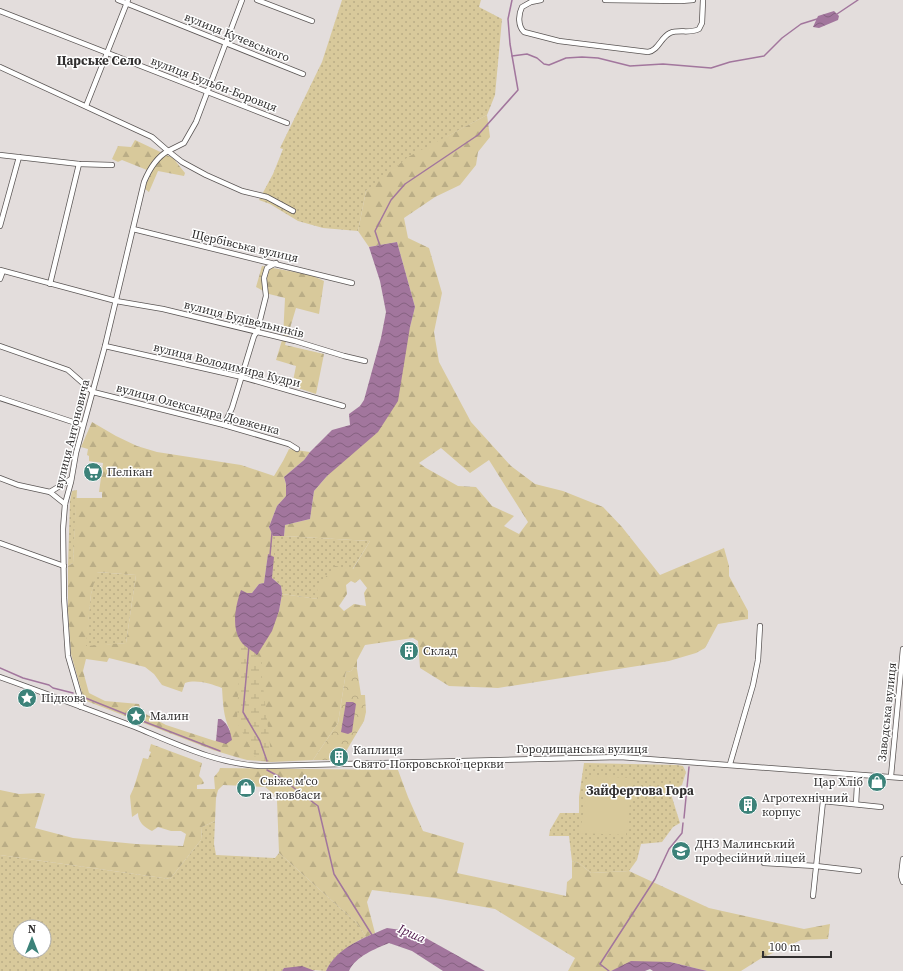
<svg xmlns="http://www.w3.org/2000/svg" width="903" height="971" font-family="'Source Serif 4',serif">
  <defs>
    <pattern id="grass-dots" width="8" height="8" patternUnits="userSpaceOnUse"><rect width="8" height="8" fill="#d8c99b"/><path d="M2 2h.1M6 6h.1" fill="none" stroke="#baad86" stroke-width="1.8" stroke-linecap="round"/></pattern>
    <pattern id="forest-firs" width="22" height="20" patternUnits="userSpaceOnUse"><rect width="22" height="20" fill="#d8c99b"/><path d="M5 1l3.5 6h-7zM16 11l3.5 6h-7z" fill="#baad86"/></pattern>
    <pattern id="wetland-marsh" width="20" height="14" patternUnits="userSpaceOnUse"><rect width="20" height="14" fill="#d8c99b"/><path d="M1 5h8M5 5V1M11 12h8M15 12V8" fill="none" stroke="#baad86"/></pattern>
    <pattern id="park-crowns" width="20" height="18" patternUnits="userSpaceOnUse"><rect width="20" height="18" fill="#d8c99b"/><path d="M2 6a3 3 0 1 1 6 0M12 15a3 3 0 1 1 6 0" fill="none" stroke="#baad86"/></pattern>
    <pattern id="water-waves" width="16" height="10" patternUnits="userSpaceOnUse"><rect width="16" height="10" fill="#a2769d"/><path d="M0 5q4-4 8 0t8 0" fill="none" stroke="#856180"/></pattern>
  </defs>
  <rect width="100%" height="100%" fill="#e3dddc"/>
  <!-- grass -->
  <g fill="url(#grass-dots)" fill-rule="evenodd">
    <path d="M342,0H481L479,7L502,19L495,95L487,115L448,136L366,191L358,231L323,228L298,221L270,204L259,200L273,174L283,149L280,148L322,62Z"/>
    <path d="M77,490L73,563L68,566L70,501L72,491Z"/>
    <path d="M273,536H284L370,541L352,570L318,599L282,594L281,586L272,578Z"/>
    <path d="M96,572L136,575L126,643L85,647L91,594Z"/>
    <path d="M584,763L677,765L683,766L686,772L682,785L670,791L680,823L673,827L662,842L641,844L637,860L629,871L591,873L579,863L572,861L569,836H549L550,830L560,813H579V797Z"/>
    <path d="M215,821L214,844L216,855L275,858L279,853L357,923L366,937C350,944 333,956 326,971L284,968L282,971H0V855L170,879L201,840L202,827ZM20,927H44V951H20Z"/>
  </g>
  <!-- forest -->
  <g fill="url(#forest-firs)" fill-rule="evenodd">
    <path d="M487,115L490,137L478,152L476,165L460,185L435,197L404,218L408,238L429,248L442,293L434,332L439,362L471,422L511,466L535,484L563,491L603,507L622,527L660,575L724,548L729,566V576L748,611V619L718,624L705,648L696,653L669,661L498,688L449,686L420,668L418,641L413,638L365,645L357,660V669L354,667L351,671L346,672L338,723L313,760L272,762L247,760L236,757L213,750L84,700L71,654L68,610V566L73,563L76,498H102V492H99L103,463L89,461V456L87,455L88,449L81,447L92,422L116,436L137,446L157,452L241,465L274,476L283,461L289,449L310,452L304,460L284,477L286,484V496L277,506L269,527L273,536L274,557L268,555L264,583L259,584L252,593H247L279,611L282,594L318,599L317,587L335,566L353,569L370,541L284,536L285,525L310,519L314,491L327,476L410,327L415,307L397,242L369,247L358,231L366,191L408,157ZM441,448L470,473L489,460L528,522L519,534L504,526L514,516L492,506L476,487L458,486L426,468L419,463ZM97,572L136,575L126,643L86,646L91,594ZM360,579L367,588L364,593L366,606L354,604L344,611L339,606L347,594L346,585L351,581L355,583ZM109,658L145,667L154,674L162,685L182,692L185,683C197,679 211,684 222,688C223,702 223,717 230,730L215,741L166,725L142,712L139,704L105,701L89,693L83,671L86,659L107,662Z"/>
    <path d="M135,140L173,158L185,173L184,176L158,171L149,192L145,189L146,184L152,172L122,160L118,162L112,159L118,146L131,147Z"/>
    <path d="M262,266L311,275L324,281L319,314L296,308L285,345L324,354L316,394L292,386L296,366L276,360L283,337L285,298L269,294L256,287Z"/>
    <path d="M151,744L202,763L199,776L202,779L204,783L203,784L197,785V789H215L214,777L219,771L220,768L398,770L408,797L423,831L464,843L457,873L566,896L567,882L572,878V861L579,863L591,873L629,871L709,908L804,929L830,924L828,939L801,940L760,959L741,971H707L670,962L613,970L611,971H568L575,958L495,909L435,898L372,890L367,902L375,933L366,937L357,923L279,853L277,800L274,794L265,787L223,785L218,790L216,798L215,821L202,827L201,840L170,879L0,855V790L19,794L39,793L45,794L35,828L73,838L136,844L183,846L186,834L181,831H171L158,827L152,831C144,827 138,822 138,813L132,817L130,796L134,787L143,758L148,759L151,752L149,751Z"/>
  </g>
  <!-- wetland -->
  <path fill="url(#wetland-marsh)" d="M240,641L262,659V677L272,762L257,760L237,722Z"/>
  <!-- park -->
  <path fill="url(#park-crowns)" d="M354,667L357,669L361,695H365L366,712L364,721L342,758L339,760H313L338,723L346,672L351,671Z"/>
  <!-- pitch -->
  <path fill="#d8c99b" d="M589,776L633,778L626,835L580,833Z"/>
  <!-- water -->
  <g fill="url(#water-waves)">
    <path d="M834,11L839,16L838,20L819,28L813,27L818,16Z"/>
    <path d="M397,242L415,307L410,327L398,401L378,432L327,476L314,491L310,519L285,525L284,536H273L269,527L277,506L286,496V484L284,477L304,460L310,452L332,430L350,425L349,414L360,406L364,400L381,338L386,312L380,281L369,247Z"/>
    <path d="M268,554L274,557L272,578L281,586L282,594L279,611L272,631L257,655C252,650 243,646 240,640C231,626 236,604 241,590L247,593H252L259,584L264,583Z"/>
    <path d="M346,702H353L356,704L352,732L348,734L341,732Z"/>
    <path d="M218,719H221C229,725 230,731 232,740L226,744L216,741Z"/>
    <path d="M387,928L415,932L485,971H443L412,951L389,943C375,949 356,956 349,971H326C337,947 364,938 387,928Z"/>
    <path d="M631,961L670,962L707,971H653L650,969L645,971H611Z"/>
    <path d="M302,966L315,971H282L284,968Z"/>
  </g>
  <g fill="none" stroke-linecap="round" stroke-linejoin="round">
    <!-- stream -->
    <g stroke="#a2769d" stroke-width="1.5">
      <path d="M837,14L858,0"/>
      <path d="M512,56L527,54L537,58L544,64L549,65L566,58L582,57L598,58L630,66L663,64L711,68L730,62L764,56L782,38L801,24L817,19"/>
      <path d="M380,246L375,231L391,200L405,184L478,135L518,90L510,44L508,19L512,0"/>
      <path d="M270,555L272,533"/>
      <path d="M249,646L243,712L260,741L267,761"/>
      <path d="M0,668L23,678L49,685L53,688L73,693"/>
      <path d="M83,697L133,717"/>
      <path d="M140,720L220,751"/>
      <path d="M267,770L278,776L318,806L334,874L372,935"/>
      <path d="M684,818L689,767"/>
      <path d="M609,971L600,964L655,879L669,849L682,833L683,823"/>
    </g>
    <defs>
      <g id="minor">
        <path d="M118,0L303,74"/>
        <path d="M257,0L312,21"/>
        <path d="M541,0L531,2L522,7C518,15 518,26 524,32L559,41L648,52C659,50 660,38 670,33C679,29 690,34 699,29L702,23L703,0"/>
        <path d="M605,0L681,1L693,0"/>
        <path d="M0,11L287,123"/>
        <path d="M0,67L152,137L168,151L184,143L196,122L242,0"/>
        <path d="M86,106L128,0"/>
        <path d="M0,155L79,164L112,165"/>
        <path d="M0,226L19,157"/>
        <path d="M133,229L352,283"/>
        <path d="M0,270L116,301L163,309L295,341L344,356L365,361"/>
        <path d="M0,279L3,271"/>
        <path d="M50,284L79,164"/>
        <path d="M0,346L68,370L93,392L224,425L289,444L297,449"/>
        <path d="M105,346L242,377L343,406"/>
        <path d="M0,398L82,425"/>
        <path d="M224,425L232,408L254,336L257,332L266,296L264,278L267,268L276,263"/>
        <path d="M0,478L18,485L50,492L65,504"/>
        <path d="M50,492L71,479"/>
        <path d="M0,543L64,566"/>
        <path d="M0,677C45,693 90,710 135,727C176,744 221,766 266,766L620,757L903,778"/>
        <path d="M81,707V701L68,656L64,598L63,529L65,504L71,482L76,453L105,346L144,182C149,170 157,157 168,151L182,162L206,175L242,191L267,197L293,211"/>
        <path d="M730,764L753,685L758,660L760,626"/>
        <path d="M891,776L903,649"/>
        <path d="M856,804L857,785"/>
        <path d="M903,859L901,876L903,882"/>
        <path d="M764,863L816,866L859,871"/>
        <path d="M813,896L823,801L881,807"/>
      </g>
    </defs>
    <!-- minor casing -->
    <use href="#minor" stroke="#5b5655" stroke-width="6"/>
    <!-- minor -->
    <use href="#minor" stroke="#fff" stroke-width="4.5"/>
  </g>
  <!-- icons -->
  <defs>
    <symbol id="supermarket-disc" viewBox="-11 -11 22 22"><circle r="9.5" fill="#3c8279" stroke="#fff"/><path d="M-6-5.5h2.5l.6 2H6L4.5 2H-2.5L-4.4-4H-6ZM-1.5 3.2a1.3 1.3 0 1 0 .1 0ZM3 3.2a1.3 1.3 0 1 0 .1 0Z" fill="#fff"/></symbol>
    <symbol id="building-disc" viewBox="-11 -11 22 22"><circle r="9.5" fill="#3c8279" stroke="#fff"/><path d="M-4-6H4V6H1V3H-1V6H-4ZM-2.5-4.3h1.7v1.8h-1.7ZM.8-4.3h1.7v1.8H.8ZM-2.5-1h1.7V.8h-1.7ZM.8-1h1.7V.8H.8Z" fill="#fff"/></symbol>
    <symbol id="sight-disc" viewBox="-11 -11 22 22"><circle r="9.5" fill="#3c8279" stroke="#fff"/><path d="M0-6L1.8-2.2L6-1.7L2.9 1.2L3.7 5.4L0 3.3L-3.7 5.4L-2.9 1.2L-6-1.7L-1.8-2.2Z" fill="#fff"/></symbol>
    <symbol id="shop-disc" viewBox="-11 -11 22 22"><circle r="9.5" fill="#3c8279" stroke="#fff"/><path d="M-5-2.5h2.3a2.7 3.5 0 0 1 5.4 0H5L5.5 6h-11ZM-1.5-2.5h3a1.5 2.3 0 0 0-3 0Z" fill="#fff"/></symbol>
    <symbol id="university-disc" viewBox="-11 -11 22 22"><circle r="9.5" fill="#3c8279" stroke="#fff"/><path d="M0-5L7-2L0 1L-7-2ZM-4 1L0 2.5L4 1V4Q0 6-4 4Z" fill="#fff"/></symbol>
  </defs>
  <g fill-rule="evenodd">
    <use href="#supermarket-disc" x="82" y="461" width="22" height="22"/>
    <use href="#building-disc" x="398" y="640" width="22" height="22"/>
    <use href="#sight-disc" x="16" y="687" width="22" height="22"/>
    <use href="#sight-disc" x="125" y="705" width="22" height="22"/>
    <use href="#building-disc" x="328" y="746" width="22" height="22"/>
    <use href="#shop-disc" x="866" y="771" width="22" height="22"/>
    <use href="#shop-disc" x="235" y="777" width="22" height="22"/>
    <use href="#building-disc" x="737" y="794" width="22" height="22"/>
    <use href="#university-disc" x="670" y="840" width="22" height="22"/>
  </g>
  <g text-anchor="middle" stroke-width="3" stroke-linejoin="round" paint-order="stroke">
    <!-- street labels -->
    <g font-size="12" fill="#312f2f" stroke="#fff">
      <text transform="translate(237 37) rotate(22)" y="4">вулиця Кучевського</text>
      <text transform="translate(214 84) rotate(21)" y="4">вулиця Бульби-Боровця</text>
      <text transform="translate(245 246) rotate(13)" y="4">Щербівська вулиця</text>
      <text transform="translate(244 319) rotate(14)" y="4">вулиця Будівельників</text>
      <text transform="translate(227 365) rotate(14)" y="4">вулиця Володимира Кудри</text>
      <text transform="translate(198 409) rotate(15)" y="4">вулиця Олександра Довженка</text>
      <text transform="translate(72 434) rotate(-76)" y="4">вулиця Антоновича</text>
      <text transform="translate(887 712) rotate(-84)" y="4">Заводська вулиця</text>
      <text x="582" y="753">Городищанська вулиця</text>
    </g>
    <!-- poi labels -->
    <g font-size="12" fill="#312f2f" stroke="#fff" text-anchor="start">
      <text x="107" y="476">Пелікан</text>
      <text x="423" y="655">Склад</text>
      <text x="41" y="702">Підкова</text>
      <text x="150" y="720">Малин</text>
      <text x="353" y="754">Каплиця<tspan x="353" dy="14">Свято-Покровської церкви</tspan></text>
      <text x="260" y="785">Свіже м'со<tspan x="260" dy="14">та ковбаси</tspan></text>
      <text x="863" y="786" text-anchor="end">Цар Хліб</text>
      <text x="762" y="802">Агротехнічний<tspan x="762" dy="14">корпус</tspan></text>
      <text x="695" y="848">ДНЗ Малинський<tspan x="695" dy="14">професійний ліцей</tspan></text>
    </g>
    <!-- neighbourhood labels -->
    <g font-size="13" font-weight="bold" fill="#312f2f" stroke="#fff">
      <text x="99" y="65">Царське Село</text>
      <text x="640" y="795">Зайфертова Гора</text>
    </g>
    <!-- water labels -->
    <g font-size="13" font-style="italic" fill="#501a4c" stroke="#fff">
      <text transform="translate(412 933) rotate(24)" y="5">Ірша</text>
    </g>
  </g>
  <!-- north arrow -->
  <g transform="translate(32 939)"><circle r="19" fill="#ffffff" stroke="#adacac"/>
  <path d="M0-3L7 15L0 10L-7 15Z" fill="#3c8279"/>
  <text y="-6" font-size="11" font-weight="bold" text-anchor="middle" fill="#312f2f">N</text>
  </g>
  <!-- scale -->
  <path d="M763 951v6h68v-6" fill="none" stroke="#312f2f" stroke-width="2"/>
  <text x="769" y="951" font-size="12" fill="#312f2f" stroke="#ffffff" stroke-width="3" paint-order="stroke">100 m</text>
</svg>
